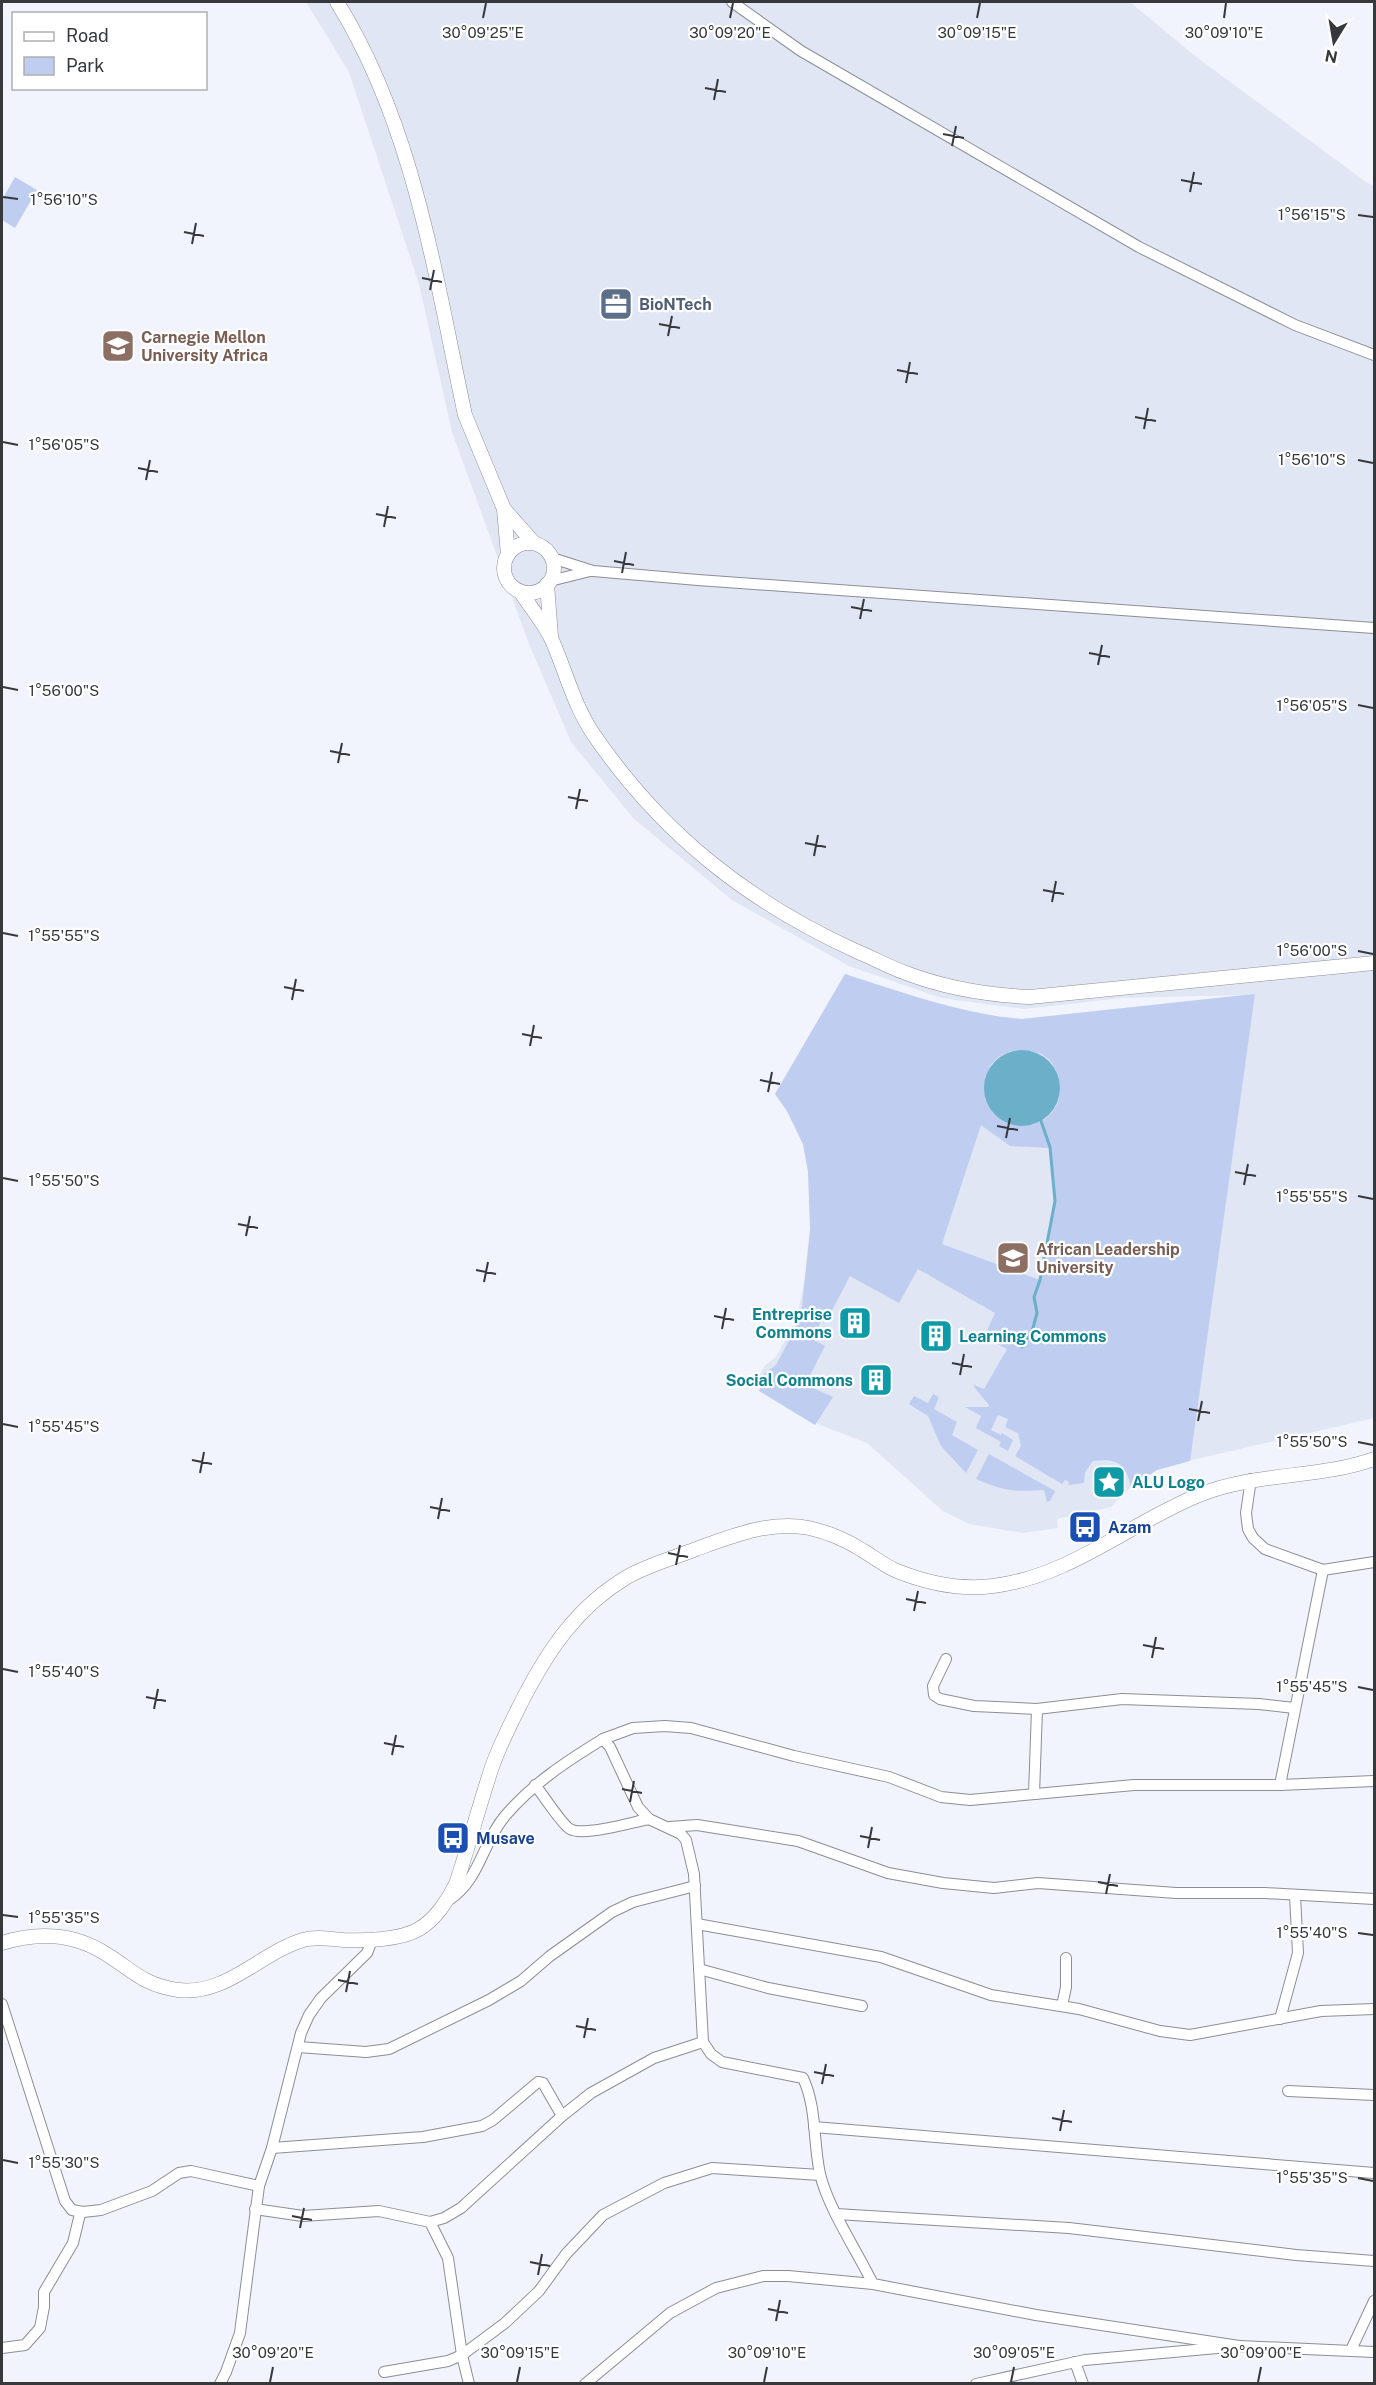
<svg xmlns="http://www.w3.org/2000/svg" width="1376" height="2385" font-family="'Public Sans',sans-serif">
  <rect width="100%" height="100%" fill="#f1f4fc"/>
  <!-- built -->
  <path fill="#e0e6f4" d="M306,2H1130L1195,56L1366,182L1374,186V1418L1175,1464L1157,1470L1136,1482L1111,1507L1057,1519L1058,1528L1023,1533L969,1524L943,1511L867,1443L820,1425L755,1384L765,1365L775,1358L792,1327L799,1307L811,1245L808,1171L803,1144L787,1111L775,1094L845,974L925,1000L991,1016L1022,1019L1242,995L1122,998L1024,1009L941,998L849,966L732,900L634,819L571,742L529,644L452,432L419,284L349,72Z"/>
  <!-- green -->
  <g fill="#becdf0" fill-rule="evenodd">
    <path d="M15,177L37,190L15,228L2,220V200Z"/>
    <path d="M845,974C904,993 961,1014 1022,1019L1255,994L1190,1461L1157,1470L1131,1487C1126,1463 1117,1458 1093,1461L1085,1472L1084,1483L1068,1485L1069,1482L1065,1480L1062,1484L1015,1456L1021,1446L1018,1433L1005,1427L1008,1419L998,1415L991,1430L1001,1435L1002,1433L1013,1440L1008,1451L999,1446L1001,1442L976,1428L981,1416L965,1407H988L989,1405L974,1387V1385L984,1389L1007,1349L984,1337L995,1313L918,1269L899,1303L850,1276L830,1314L826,1312L812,1339L825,1346L807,1381L814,1384L813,1388L833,1397L815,1425L759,1391L764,1374L776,1365L795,1329L802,1307L810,1229L808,1171L803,1144L787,1111L775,1094ZM1011,1051C1018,1051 1027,1050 1035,1052C1059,1057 1067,1093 1053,1111C1048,1118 1041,1121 1033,1125L989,1067L998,1057ZM981,1125L1010,1146L1050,1148L1055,1201L1040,1280L942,1244Z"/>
    <path d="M933,1394L939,1397L934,1409L957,1422L952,1435L978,1450L966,1473L941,1446L928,1416L909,1404L914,1396L928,1403Z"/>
    <path d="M989,1454L1055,1491L1050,1501L1047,1502L1044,1490C1014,1492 1004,1491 976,1479Z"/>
    <circle cx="1107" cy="1481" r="13"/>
  </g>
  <!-- water -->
  <circle fill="#6cafc9" cx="1022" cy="1088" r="38"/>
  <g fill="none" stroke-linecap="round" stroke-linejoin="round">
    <!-- stream -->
    <path stroke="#6cafc9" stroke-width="3" d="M1022,1347L1033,1328L1037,1313L1034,1297L1040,1280L1055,1201L1050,1147L1041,1121"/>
    <defs>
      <g id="minor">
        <path d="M732,2L801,51L1139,247L1295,325L1374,355"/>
        <path d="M552,558L593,571L698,580L1374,628"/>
        <path d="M550,581L590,571"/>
        <path d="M1251,1479L1246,1513L1248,1529L1253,1538L1265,1549L1323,1570L1374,1562"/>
        <path d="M946,1659L933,1686L934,1695L940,1699L974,1706L1037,1709L1122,1699L1259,1704L1294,1708"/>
        <path d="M603,1739L633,1728L665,1726L691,1728L794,1756L889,1777L941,1797L970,1800L1134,1785H1280L1374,1781"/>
        <path d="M535,1785C542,1793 562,1825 570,1829C583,1837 633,1822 649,1819"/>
        <path d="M1280,1785L1323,1570"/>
        <path d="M1034,1794L1037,1709"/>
        <path d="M670,1827L697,1825L798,1841L888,1873L943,1883L994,1888L1038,1883L1176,1893H1265L1374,1899"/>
        <path d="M449,1900C480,1880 482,1843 505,1816C533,1783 567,1761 603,1739L610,1747L638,1807L649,1819L681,1834L686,1840L694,1874L703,2042L711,2054L722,2062L803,2078C817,2108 813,2142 820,2174C828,2208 857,2251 873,2284L1036,2315L1239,2346"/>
        <path d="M697,1924L881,1957L991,1995L1079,2009L1160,2031L1190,2035L1321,2011L1374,2009"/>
        <path d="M699,1969L768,1988L862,2006"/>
        <path d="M2,2004L65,2201L72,2210L83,2212L101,2210L152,2191L179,2173L191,2171L259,2186"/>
        <path d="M1062,2006L1066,1987V1958"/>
        <path d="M1280,2019L1298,1953L1295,1896"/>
        <path d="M298,2047L366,2052L389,2049L489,2000L521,1981L550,1956L612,1912L633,1902L695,1886"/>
        <path d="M1288,2091L1374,2095"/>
        <path d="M814,2127L1374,2173"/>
        <path d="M272,2148L423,2137L482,2126L493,2120L538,2082L543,2083L562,2116"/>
        <path d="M255,2209L303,2216L379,2211L430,2222L444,2218L461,2208L562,2116L591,2093L654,2058L703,2042"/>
        <path d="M836,2214L1069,2228L1296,2255L1374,2261"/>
        <path d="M430,2222L448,2258L462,2355L469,2384"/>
        <path d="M2,2348L25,2345L40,2328L44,2307V2292L73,2243L80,2214L83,2212"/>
        <path d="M1351,2350L1374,2301"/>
        <path d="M1075,2362L1083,2384"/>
        <path d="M384,2372L448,2361L462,2355L505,2323L539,2291L566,2254L603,2215L664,2183L712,2168L820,2175"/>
        <path d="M220,2384L226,2372L240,2333L259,2186L272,2148L301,2033L309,2015L321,1998L367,1953L372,1940"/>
        <path d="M585,2384L670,2313L716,2288L763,2276H788L873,2284"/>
        <path d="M976,2384L1085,2360L1239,2346L1374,2352"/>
      </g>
      <g id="major">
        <path d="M337,2C414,126 435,275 465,415L504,509L534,543"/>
        <path d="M504,509L508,555"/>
        <circle cx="529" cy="568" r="25"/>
        <path d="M547,584L551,637"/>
        <path d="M520,591C530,607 544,623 552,640C566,672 574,706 594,735C661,833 748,902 856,951C873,958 889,967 906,973C945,988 988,995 1030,997L1374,963"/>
        <path d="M2,1943C37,1932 74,1933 106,1954C134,1971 143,1985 178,1990C226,1996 260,1953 303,1940C316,1936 330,1939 343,1940C364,1941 401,1940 419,1929C436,1919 447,1901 456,1884C469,1845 479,1806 492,1767C500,1744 512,1721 523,1699C549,1649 577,1607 627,1577C648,1565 674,1558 696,1549C732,1536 771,1520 809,1528C827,1532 846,1540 862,1550C874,1557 885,1566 897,1571C927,1583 961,1590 993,1586C1069,1577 1130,1523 1199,1495C1255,1472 1318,1479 1374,1459"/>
      </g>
    </defs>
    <!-- minor casing -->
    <use href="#minor" stroke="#8b8e95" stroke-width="12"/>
    <!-- major casing -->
    <use href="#major" stroke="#8b8e95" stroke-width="15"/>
    <!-- minor -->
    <use href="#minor" stroke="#fff" stroke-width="10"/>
    <!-- major -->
    <use href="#major" stroke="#fff" stroke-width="14"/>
  </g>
  <!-- ticks -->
  <path fill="none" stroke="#36383b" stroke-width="2" d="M483,18L486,3M730,18L733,3M977,18L980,3M1224,18L1226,3M705,88L726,92M714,100L718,79M943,134L964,138M952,146L956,126M1181,180L1202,184M1190,192L1194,172M3,197L18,199M1358,215L1373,217M184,232L204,236M192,244L196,223M422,278L442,282M430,290L434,270M659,324L680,328M668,336L672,316M897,370L918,374M906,383L910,362M1135,417L1156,421M1144,429L1148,408M3,442L18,445M1358,460L1373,463M138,468L158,472M146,480L150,460M376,514L396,518M384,527L388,506M614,561L634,565M622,573L626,552M851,607L872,611M860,619L864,599M1089,653L1110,657M1098,665L1102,645M3,687L18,690M1358,705L1373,708M330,751L350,755M338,763L342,743M568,797L588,801M576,809L580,789M805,843L826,847M814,856L818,835M1043,890L1064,894M1052,902L1056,881M3,933L18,936M1358,951L1373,954M284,987L304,991M292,1000L296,979M522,1034L542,1038M530,1046L534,1025M760,1080L780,1084M768,1092L772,1072M997,1126L1018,1130M1006,1138L1010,1118M1235,1172L1256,1176M3,1178L18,1181M1244,1185L1248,1164M1358,1196L1373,1199M238,1224L258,1228M246,1236L250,1216M476,1270L496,1274M484,1282L488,1262M714,1316L734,1320M722,1329L726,1308M952,1363L972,1367M960,1375L964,1354M1189,1409L1210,1413M1198,1421L1202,1401M3,1424L18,1427M1358,1442L1373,1445M192,1460L212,1464M200,1473L204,1452M430,1507L450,1511M438,1519L442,1498M668,1553L688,1557M676,1565L680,1545M906,1599L926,1603M914,1611L918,1591M1143,1645L1164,1649M1152,1658L1156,1637M3,1669L18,1672M1358,1687L1373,1690M146,1697L166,1701M154,1709L158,1689M384,1743L404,1747M392,1755L396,1735M622,1789L642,1793M630,1802L634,1781M860,1836L880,1840M868,1848L872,1827M1098,1882L1118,1886M1106,1894L1110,1874M3,1915L18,1917M1358,1933L1373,1935M338,1980L358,1984M346,1992L350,1971M576,2026L596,2030M584,2038L588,2018M814,2072L834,2076M822,2084L826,2064M1052,2118L1072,2122M1060,2131L1064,2110M3,2160L18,2163M1358,2178L1373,2181M292,2216L312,2220M300,2228L304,2208M530,2262L550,2266M538,2275L542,2254M768,2309L788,2313M776,2321L780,2300M270,2382L273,2367M517,2382L520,2367M764,2382L767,2367M1011,2382L1014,2367M1258,2382L1261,2367"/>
  <!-- icons -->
  <defs>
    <symbol id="office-square" viewBox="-11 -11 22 22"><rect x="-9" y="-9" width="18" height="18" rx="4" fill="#5c6f8a" stroke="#fff"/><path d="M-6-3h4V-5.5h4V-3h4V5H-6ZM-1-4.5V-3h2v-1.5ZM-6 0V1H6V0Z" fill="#fff"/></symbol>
    <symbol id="university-square" viewBox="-11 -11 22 22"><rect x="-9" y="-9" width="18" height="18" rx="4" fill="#8d6e63" stroke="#fff"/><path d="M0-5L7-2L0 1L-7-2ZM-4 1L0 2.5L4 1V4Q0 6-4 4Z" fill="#fff"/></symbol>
    <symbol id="building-square" viewBox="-11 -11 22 22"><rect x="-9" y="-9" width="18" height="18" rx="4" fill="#0f9aa8" stroke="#fff"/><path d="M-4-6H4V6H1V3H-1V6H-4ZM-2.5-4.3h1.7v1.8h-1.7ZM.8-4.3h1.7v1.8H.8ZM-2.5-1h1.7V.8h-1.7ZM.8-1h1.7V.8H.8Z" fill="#fff"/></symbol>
    <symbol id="sight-square" viewBox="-11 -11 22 22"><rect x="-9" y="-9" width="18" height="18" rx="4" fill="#0f9aa8" stroke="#fff"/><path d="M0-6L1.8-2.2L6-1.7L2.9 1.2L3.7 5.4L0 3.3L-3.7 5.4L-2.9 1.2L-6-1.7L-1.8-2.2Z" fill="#fff"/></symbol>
    <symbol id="bus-square" viewBox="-11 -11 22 22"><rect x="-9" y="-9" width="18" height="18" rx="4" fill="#1a4fb4" stroke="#fff"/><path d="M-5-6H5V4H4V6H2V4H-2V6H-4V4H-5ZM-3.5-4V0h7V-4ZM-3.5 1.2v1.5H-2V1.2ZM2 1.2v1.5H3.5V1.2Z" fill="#fff"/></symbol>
  </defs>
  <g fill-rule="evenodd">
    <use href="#office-square" x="597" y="285" width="38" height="38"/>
    <use href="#university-square" x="99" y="327" width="38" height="38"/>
    <use href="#university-square" x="994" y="1239" width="38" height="38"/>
    <use href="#building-square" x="836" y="1304" width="38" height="38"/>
    <use href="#building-square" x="917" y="1317" width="38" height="38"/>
    <use href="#building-square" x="857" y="1361" width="38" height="38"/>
    <use href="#sight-square" x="1090" y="1463" width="38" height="38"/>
    <use href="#bus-square" x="1066" y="1508" width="38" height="38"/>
    <use href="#bus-square" x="434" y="1819" width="38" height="38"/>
  </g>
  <g text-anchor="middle" stroke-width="4.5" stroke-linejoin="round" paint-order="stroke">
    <!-- service labels -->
    <g font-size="16" font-weight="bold" fill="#4e5e75" stroke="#fff" text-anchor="start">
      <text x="639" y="310">BioNTech</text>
    </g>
    <!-- education labels -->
    <g font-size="16" font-weight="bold" fill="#785e54" stroke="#fff" text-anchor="start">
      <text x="141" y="343">Carnegie Mellon<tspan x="141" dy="18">University Africa</tspan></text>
      <text x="1036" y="1255">African Leadership<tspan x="1036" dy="18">University</tspan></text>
    </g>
    <!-- culture labels -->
    <g font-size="16" font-weight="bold" fill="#0d838f" stroke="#fff" text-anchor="end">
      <text x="832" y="1320">Entreprise<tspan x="832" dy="18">Commons</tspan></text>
      <text x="959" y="1342" text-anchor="start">Learning Commons</text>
      <text x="853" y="1386">Social Commons</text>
      <text x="1132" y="1488" text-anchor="start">ALU Logo</text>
    </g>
    <!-- transit labels -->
    <g font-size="16" font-weight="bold" fill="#164399" stroke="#fff" text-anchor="start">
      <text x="1108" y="1533">Azam</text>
      <text x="476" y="1844">Musave</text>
    </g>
  </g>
  <g font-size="15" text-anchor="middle" fill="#36383b" stroke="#fff" stroke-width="4.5" stroke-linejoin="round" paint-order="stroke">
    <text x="483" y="38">30°09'25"E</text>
    <text x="730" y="38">30°09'20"E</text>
    <text x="977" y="38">30°09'15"E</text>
    <text x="1224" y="38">30°09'10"E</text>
    <text x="64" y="205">1°56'10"S</text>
    <text x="1312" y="220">1°56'15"S</text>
    <text x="64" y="450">1°56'05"S</text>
    <text x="1312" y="465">1°56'10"S</text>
    <text x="64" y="696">1°56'00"S</text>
    <text x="1312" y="711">1°56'05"S</text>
    <text x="64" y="941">1°55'55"S</text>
    <text x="1312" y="956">1°56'00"S</text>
    <text x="64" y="1186">1°55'50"S</text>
    <text x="1312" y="1202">1°55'55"S</text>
    <text x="64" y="1432">1°55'45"S</text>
    <text x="1312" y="1447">1°55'50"S</text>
    <text x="64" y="1677">1°55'40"S</text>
    <text x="1312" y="1692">1°55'45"S</text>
    <text x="64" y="1923">1°55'35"S</text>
    <text x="1312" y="1938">1°55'40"S</text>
    <text x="64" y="2168">1°55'30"S</text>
    <text x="1312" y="2183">1°55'35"S</text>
    <text x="273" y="2358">30°09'20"E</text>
    <text x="520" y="2358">30°09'15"E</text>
    <text x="767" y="2358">30°09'10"E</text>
    <text x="1014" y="2358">30°09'05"E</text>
    <text x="1261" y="2358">30°09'00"E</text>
  </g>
  <!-- border -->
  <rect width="1376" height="2385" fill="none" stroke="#36383b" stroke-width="6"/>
  <!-- legend -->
  <rect x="12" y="12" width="195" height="78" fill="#ffffff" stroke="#afafb1" stroke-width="1.5"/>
  <rect x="24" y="32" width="30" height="9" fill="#ffffff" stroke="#afafb1" stroke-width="1.5"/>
  <text x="66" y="42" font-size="18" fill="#36383b">Road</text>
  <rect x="24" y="57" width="30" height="18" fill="#becdf0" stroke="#afafb1" stroke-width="1.5"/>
  <text x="66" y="72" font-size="18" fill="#36383b">Park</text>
  <!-- north arrow -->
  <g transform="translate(1334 42) rotate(191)" stroke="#ffffff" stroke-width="4.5" paint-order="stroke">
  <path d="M0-4.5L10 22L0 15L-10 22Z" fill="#36383b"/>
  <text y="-9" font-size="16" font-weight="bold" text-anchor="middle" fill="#36383b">N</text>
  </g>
</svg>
